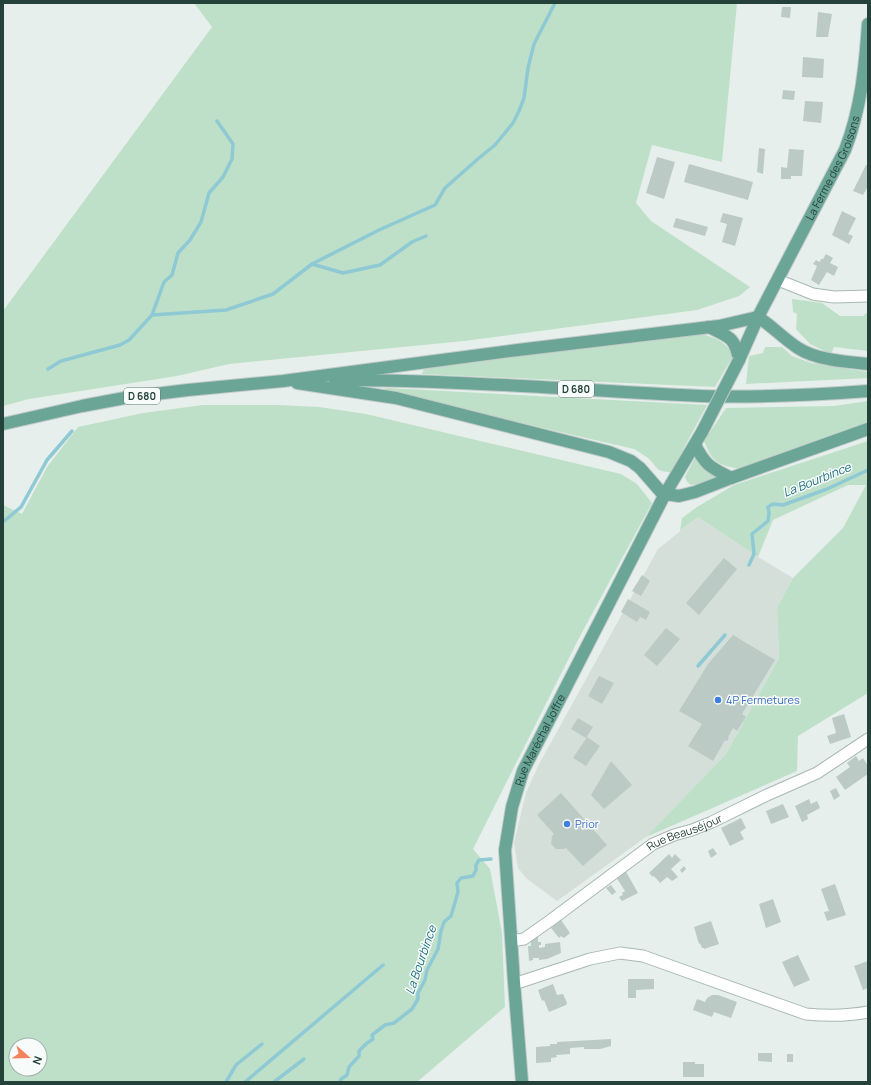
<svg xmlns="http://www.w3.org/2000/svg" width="871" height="1085" font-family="Manrope,sans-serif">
  <rect width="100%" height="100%" fill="#e6efeb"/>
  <!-- built -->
  <path fill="#d4dfda" d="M698,517L758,557L793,578L777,608L779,658L726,754L646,837L557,901L526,878L518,868L514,843L526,793L538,766L658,549Z"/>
  <!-- green -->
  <g fill="#bfe0c8" fill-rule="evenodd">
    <path d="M194,3H737L722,162L652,145L636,203L651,221L750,287L739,296L697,310L464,341L229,364L177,376L29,399L3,406V311L212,27Z"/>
    <path d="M792,299L822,303L840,316H863L868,312V351L834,347L831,354L810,344L796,329L797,314L793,312Z"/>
    <path d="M697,333C713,337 726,340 733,356L715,387L422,374L424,369Z"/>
    <path d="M765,347H782L792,356L811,363L868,372V378L746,384L749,356L763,353Z"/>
    <path d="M387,388L707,405L671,472C655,472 658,467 648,458C643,455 639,452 634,449L378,390Z"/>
    <path d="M868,401V423L740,469C718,465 712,462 704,441L726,408L834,406Z"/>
    <path d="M203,405H278L319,407L366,414L621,474L637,484L652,503L579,638L473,849L490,869L502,933L505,1007L417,1082H3V505L22,514L47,467L78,427L143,413ZM16,1045H40V1069H16Z"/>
    <path d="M868,441V693L798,736L797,771L646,837L726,754L779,658L777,608L793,578L843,528L866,485H848L773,520L758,557L698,517L680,531L682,518L697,507L734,485Z"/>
    <path d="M695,458L705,470L718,477L698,484L691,485L687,482L685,477Z"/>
  </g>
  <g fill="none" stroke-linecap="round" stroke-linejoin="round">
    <!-- stream -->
    <g stroke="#8ec9d4" stroke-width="3.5">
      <path d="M312,264L343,273L380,265L412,242L426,236"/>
      <path d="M152,315L164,282L172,275L178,253L190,240L201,222L209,193L223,177L232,159L233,144L217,121"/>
      <path d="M48,369L61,361L120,345L129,340L152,315L226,310L273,294L312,264L379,230L435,205L445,188L479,158L495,145L513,123L519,111L524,98L528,68L534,44L555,3"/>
      <path d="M3,522L21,507L47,460L72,431"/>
      <path d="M749,565L754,554L752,534L768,521L769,513L768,507L773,504L783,505L827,489L868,470"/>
      <path d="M698,666L725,635"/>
      <path d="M226,1082L236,1065L262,1044"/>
      <path d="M245,1082L383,965"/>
      <path d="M274,1082L304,1059"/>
      <path d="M340,1082L341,1079L347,1075L349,1067L359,1056V1051L367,1043L373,1039L372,1035L385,1025L394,1023L412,1009L418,999V993L425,980L427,970L438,949L441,931L444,922L451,916L458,892L457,883L461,878L473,876L476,870V865L479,860L491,859"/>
    </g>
  </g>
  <!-- building -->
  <g fill="#bbcac4">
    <path d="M782,7H791L790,18L781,17Z"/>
    <path d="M818,12L832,14L828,37H816Z"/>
    <path d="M803,57L824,59L823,78L802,77Z"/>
    <path d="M783,90L795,91L794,100L782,99Z"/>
    <path d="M805,101L823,102L821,123L803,121Z"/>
    <path d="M759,148L765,149L763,174L757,172Z"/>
    <path d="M789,149L804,150L802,176H791V179H781V167L787,168Z"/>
    <path d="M657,157L675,162L664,199L646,193Z"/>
    <path d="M689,164L753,182L748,200L684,182Z"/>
    <path d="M866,165H868V186L863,195L853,191Z"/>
    <path d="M842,211L856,218L848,234L853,236L849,244L832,235Z"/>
    <path d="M723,213L743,218L735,246L722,242L727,224L720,222Z"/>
    <path d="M676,218L708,227L705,236L673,227Z"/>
    <path d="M826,254L833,258L830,263L838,267L834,276L827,272L819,285L811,280L817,266L813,264L816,260L820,262L821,259H823Z"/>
    <path d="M724,558L737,569L699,615L686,603Z"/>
    <path d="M642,575L650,581L641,596L632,591Z"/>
    <path d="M628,599L650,612L646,620L640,617L637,622L621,612Z"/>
    <path d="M666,628L680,639L657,666L644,655Z"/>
    <path d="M733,635L775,660L742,714L746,717L737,731L733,728L728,737L729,738L727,741L725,740L713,761L688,746L702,724L679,711L708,664Z"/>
    <path d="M599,676L614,683L602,704L588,696Z"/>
    <path d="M844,714L851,737L830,744L827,736L836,733L832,718Z"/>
    <path d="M578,718L593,727L586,738L571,729Z"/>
    <path d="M587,737L600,746L586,766L573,758Z"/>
    <path d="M856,756L859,761L863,758L868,766V774L845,790L836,777L850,767L847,763Z"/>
    <path d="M611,761L632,785L604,809L591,795Z"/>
    <path d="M836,788L840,796L834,800L830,791Z"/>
    <path d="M561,793L607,845L583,866L566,848L564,849H556L551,844L552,836L554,834L537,815Z"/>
    <path d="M809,799L811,804L817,801L820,808L807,815L808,819L802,822L795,806Z"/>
    <path d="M783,804L789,817L771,824L766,811Z"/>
    <path d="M741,818L746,828L740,832L744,839L730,846L721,828Z"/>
    <path d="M713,848L717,854L711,858L708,851Z"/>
    <path d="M669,854L672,858L675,854L681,860L671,869L678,877L672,881L667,877L660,883L654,876L653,877L649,873Z"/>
    <path d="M684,866L686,869L682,873L680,870Z"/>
    <path d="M625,870L638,893L622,901L619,897L623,895L622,893L625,891L616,877Z"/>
    <path d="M835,884L846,915L827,921L824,912L829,911L821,889Z"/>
    <path d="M611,885L616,892L612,895L606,888Z"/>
    <path d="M773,899L781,922L766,928L759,904Z"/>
    <path d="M561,920L570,933L564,938L561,936L559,938L551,928Z"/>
    <path d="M711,921L719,944L704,949V948H702L700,943L699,944L694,927Z"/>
    <path d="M538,936V942H541V945H539V948L545,947V944L560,942L561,953L547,959L539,960V958H533V960L529,961L528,946H531V941Z"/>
    <path d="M798,955L810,980L794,987L782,962Z"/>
    <path d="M868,961V988L863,990L854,966Z"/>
    <path d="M628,979H654V989L636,990V998H628Z"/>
    <path d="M553,984L557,995L563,994L567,1003L566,1005L549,1012L544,1000L542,1001L538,990Z"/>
    <path d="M712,995H718L737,1002L731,1018L714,1012L712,1017L693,1010L697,999L705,1002L707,998Z"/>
    <path d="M611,1039V1046L600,1049H584V1047L570,1048V1054L556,1055L557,1057L551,1058V1062L536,1063V1047L550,1046V1044H557V1042Z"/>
    <path d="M758,1053H772V1062L758,1061Z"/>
    <rect x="787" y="1054" width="6" height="8"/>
    <path d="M683,1062H695V1064H704V1077H683Z"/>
  </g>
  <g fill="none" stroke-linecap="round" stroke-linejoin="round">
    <defs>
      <g id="minor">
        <path d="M778,280L813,294L834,297L868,296"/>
        <path id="s1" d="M511,941L524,939L551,920L653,844L674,835L692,830L712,822L767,795L817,773L868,739"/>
        <path d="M514,982H520L590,959L620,953L643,956L806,1014C827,1016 847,1016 868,1012"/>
      </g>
      <g id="major">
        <path d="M709,327C729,337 735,337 739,360"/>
        <path id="s2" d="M739,360L758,317L845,150C861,109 865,67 868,24"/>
        <path d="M335,380C457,380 579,390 701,396C757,398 812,395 868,391"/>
        <path d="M297,383L396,398L609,452L631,461L640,468L661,492L665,494L679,496L695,492L731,478L868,429"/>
        <path d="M3,424L82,406L130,397L188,390L283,381L518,350L719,326L758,317C772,326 784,339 798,348C816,360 847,362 868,364"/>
        <path d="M695,445C706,466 710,467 731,478"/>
        <path id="s3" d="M522,1082L514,982L505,850L512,807L523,771L665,494L702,432"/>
      </g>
    </defs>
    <!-- minor casing -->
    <use href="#minor" stroke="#a8b8b2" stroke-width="13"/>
    <!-- major casing -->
    <use href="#major" stroke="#c2cac8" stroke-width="14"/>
    <!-- minor -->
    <use href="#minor" stroke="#fff" stroke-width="11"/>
    <!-- major -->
    <use href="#major" stroke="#6aa596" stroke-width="12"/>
    <defs>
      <path id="major-bridge" d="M702,432L739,360"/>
    </defs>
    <!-- major-bridge casing -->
    <use href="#major-bridge" stroke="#c2cac8" stroke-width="14" stroke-linecap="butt"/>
    <!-- major-bridge -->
    <use href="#major-bridge" stroke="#6aa596" stroke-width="12"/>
  </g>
  <!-- markers -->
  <g fill="#3f7fe0" stroke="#f7fbf9" stroke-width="1.5">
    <circle cx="718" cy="700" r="4"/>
    <circle cx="567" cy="824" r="4"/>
  </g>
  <g text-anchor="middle" stroke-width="3" stroke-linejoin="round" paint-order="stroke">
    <!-- shield labels -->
    <g fill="#f7fbf9" stroke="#637a73" stroke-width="1">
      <rect x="558" y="381" width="36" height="16" rx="3"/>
      <rect x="124" y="388" width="36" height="16" rx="3"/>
    </g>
    <g font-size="10" font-weight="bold" fill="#24423a">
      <text x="576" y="393">D 680</text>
      <text x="142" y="400">D 680</text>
    </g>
    <!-- street labels -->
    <g font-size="11" fill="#24423a" stroke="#f7fbf9">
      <text dy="4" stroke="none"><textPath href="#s2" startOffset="214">La Ferme des Groisons</textPath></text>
      <text dy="4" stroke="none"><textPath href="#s3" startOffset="349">Rue Maréchal Joffre</textPath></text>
      <text dy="4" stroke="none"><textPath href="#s1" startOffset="207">Rue Beauséjour</textPath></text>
    </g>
    <!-- shop labels -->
    <g font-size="11" fill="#366cbe" stroke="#f7fbf9" text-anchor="start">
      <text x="726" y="704">4P Fermetures</text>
      <text x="575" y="828">Prior</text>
    </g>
    <!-- water labels -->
    <g font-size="12" font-style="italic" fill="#1c6f80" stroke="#f7fbf9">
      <text transform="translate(817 480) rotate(-22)" y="4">La Bourbince</text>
      <text transform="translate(421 960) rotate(-71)" y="4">La Bourbince</text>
    </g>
  </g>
  <!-- border -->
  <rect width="871" height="1085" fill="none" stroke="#24423a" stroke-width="8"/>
  <!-- north arrow -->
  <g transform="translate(28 1057) rotate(110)"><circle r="19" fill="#f7fbf9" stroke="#a3b1ad"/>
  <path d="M0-3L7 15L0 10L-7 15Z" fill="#f4845f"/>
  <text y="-6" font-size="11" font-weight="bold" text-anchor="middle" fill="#24423a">N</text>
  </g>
</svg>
